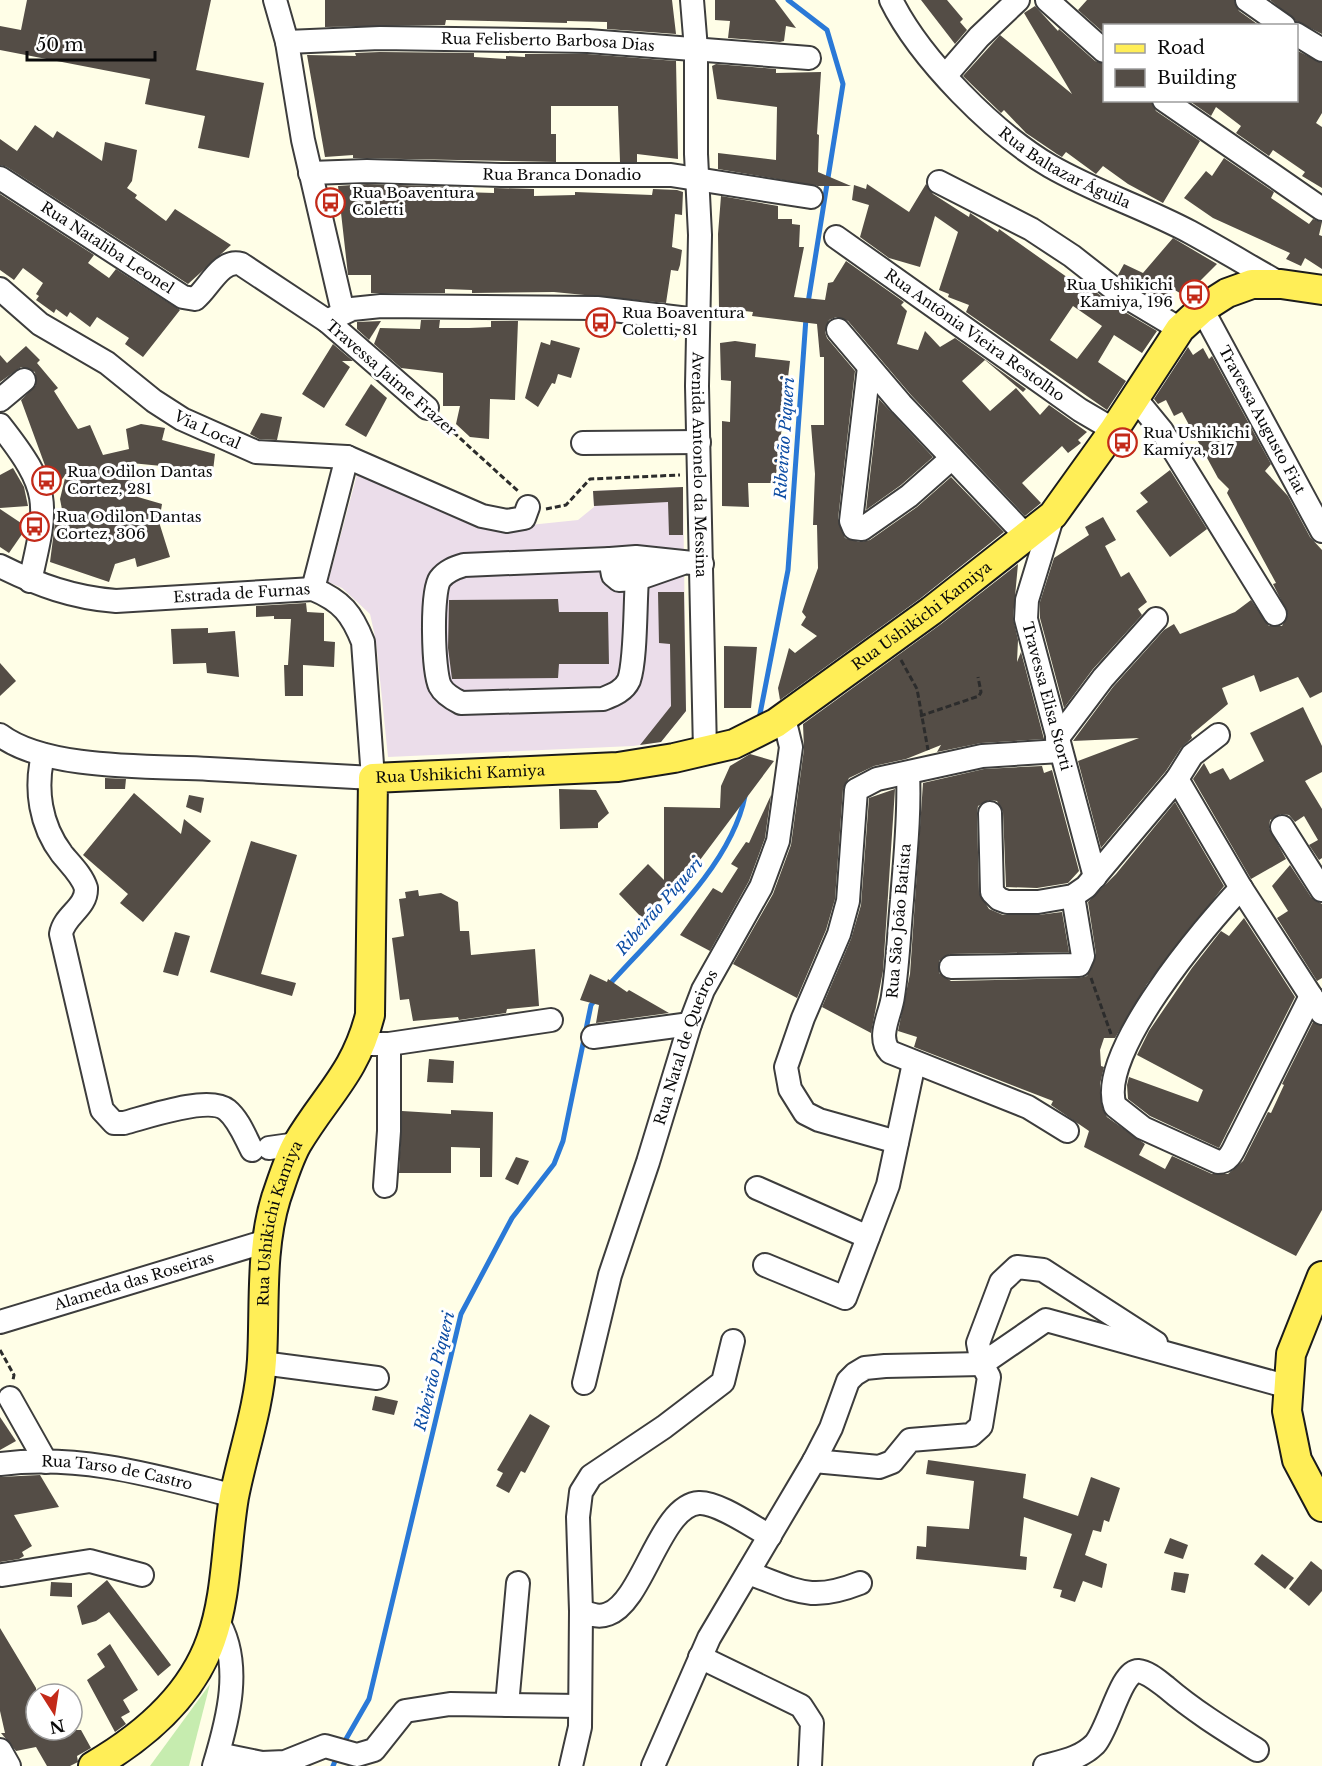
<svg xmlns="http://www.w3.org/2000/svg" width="1322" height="1766" font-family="'Libre Baskerville',serif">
  <rect width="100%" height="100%" fill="#fffee7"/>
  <!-- industrial -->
  <path fill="#ebddea" d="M358,471L490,529L578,520L594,507L593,491L683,487L686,711L661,742L633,746L388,757L376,641L370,614L342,588L328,582Z"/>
  <!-- green -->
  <path fill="#c6ecaf" d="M210,1684L189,1766H150Z"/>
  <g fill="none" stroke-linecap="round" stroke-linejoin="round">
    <!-- stream -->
    <g stroke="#2a79d7" stroke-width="5">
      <path d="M788,0L827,30L843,84L808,303"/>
      <path d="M759,719L788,570L806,318"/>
      <path d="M608,986C655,933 731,867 745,796"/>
      <path d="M342,1746L369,1699L461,1314L512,1218L554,1164L563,1141L591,1005L596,999"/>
      <path d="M333,1766L338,1754"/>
    </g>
  </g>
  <!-- building -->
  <g fill="#544d46" fill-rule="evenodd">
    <path d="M27,0H211L196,70L264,83L249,158L198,148L205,116L145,104L150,79L0,50V26L21,30Z"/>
    <path d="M325,0H672L676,34L607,29V22L567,21V23L446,20L445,25L325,27Z"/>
    <path d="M715,0H775L796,28L786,26L784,41L780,42L728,38L730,21L715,20Z"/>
    <path d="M921,0H947L963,19L960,22L967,30L955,44Z"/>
    <path d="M1087,0H1234L1239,11L1260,26H1104V33L1078,10Z"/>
    <path d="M1270,0H1322V34L1296,21Z"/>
    <path d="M1035,6L1058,31L1059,29L1095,61L1104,64V100H1151L1156,111L1200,141L1163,203L1128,184L1103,166L1096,174L1066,152L1062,157L1057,154L1026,133L1004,110L1001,113L963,76L1000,35L1072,94L1024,13Z"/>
    <path d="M1296,50L1322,63V113L1316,123L1322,127V188L1302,176L1305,172L1273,150L1269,156L1236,133L1241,126L1216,107L1211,116L1188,100H1296Z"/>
    <path d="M380,52L474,53V57L506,59V56L525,57V54H587L676,61L678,159L637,154V162H620L618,106H551V134H556V162L353,158V155L325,157L307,55L356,56L355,53Z"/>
    <path d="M716,64L776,69V73L821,72L817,134L819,135L818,172L851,186H818L718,169V153L776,160L777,107L717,99L712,66Z"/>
    <path d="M35,125L53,138L57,131L102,161L105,142L137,150L132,181L127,188L137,195L135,198L166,221L175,209L231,245L188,284L7,167L0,165V139L17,151Z"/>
    <path d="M1224,158L1274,192L1271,198L1309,224L1313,219L1322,222L1319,235L1322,236V269L1305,258L1301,266L1286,259L1290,253L1213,218L1184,198L1206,171L1212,176Z"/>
    <path d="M367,184L461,187V192L494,193V188L534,189V196L575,195V192L652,195L653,189L677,190L683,192L682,215L675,214L672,247L682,250L680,265L678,271L671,270L666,303L554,292L472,293V290L445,289V293H371V275H348L338,186Z"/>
    <path d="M867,184L909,212L926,184L933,194L969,217L970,213L998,232L999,229L1088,292L1091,288L1111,304L1157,331L1142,353L1114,335L1098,362L1126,381L1107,410L966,312L969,305L948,297L949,294L939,290L958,232L935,216L920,267L889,258L860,237L869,205L852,200L854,185L866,189ZM1073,306L1102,326L1077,359L1050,340Z"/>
    <path d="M0,194L94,255L88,263L109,278L116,269L180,310L143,357L125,344L129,338L97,317L90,327L70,312L67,317L56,309L54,313L36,300L39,296L36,294L43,283L23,268L14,280L0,270Z"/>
    <path d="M721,196L778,206V219H792V224L800,225L799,247H804L794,297L825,300L828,283L833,282L846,261L904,302L901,305L907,311L897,344L918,350L925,331L940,347L955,338L1026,389L1023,392L985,360L962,381L990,411L1016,388L1040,415L1049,405L1087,432L1078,440L1081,443L1068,453L1062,446L1022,483L1041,503L1025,516L911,395L848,321L836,317L829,320L825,332L827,338L855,371L838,519L845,538L860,542L870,540L917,507L951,477L1004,532L921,598L780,700L778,688L789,648L795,653L817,636L801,625L806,617L802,612L818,568L817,525H813L815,474L811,425H824V357H820L817,324L752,316L753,312L719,308L718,234Z"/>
    <path d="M1173,238L1217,264L1185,296L1173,289L1165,304L1118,275L1124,264L1143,273Z"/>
    <path d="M421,320H440L439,328H469L491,327V321H518L515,400L490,399L489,439L470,437L456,424L460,406H443V373L401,368L374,344L380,328L420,329Z"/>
    <path d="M381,321L369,340L357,329V322Z"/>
    <path d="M551,340L580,348L571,378L558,374L555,384L552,383L538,407L525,398L541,342L550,345Z"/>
    <path d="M735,341L756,344L755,357L790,361L775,483H748L749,507L722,506V421L730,422L731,381L721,380L720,343Z"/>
    <path d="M333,344L353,361H342L350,367L324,408L302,394Z"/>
    <path d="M26,346L40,360L37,363L58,388L54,391L78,429L90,425L103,455L129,449L126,429L141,424L165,428L162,440L215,454L213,471L131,463V495L162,504L159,522L170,557L137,567L135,558L115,564L109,582L50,562L55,523L65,525L60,499L66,474L54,490L21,400L36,385L35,372L21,367L0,382V355L7,363Z"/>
    <path d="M1188,347L1193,355L1203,348L1209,359L1212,356L1271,464L1265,471L1288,496L1310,537L1322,550V692L1310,698L1298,677L1260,692L1254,675L1222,688L1228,704L1191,735L1192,738L1181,748L1166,771L1101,848L1078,761L1139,738L1073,741L1113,687L1164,630L1174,624L1180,634L1235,612L1251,600L1269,626H1282L1288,614L1273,584L1276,583L1227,493L1229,489L1218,478L1182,412L1174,416L1166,400L1158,404L1154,399Z"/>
    <path d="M371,384L387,398L366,437L345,425Z"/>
    <path d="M879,399L933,457L901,485L866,510Z"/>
    <path d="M261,413L282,417L277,440L259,439L250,434Z"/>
    <path d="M13,468L24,487L28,506L0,508V475Z"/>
    <path d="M1170,470L1207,529L1170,557L1136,511L1148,502L1140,493Z"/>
    <path d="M683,487V535H669L668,502L594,506L593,491Z"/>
    <path d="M0,509L27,527L9,553L0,547Z"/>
    <path d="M1103,517L1116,540L1105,546L1121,577L1129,572L1147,602L1138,609L1142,615L1093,669L1064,708L1040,618V602L1054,558L1089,535L1085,527Z"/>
    <path d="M1018,564L1013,618L1018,640L1017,662L1021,652L1044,739L981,743L937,752L941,745L906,759L874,766L849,778L843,789L835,899L826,930L797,998L733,964L773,894L791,845L804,749L803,724L941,624Z"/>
    <path d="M658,592H684L686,711L661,742L640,745L671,706L670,644L659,643Z"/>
    <path d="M558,599L559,612H608L609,664H559L558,678L452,679L448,648L449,600Z"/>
    <path d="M306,603L307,612L324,613V641L335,642L334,667L303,665V696H285L284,665H288L291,619H274V616L256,617V606Z"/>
    <path d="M208,628V633L235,631L239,677L207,673L206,663L173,664L171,629Z"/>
    <path d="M724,646L757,647L751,708H724Z"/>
    <path d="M0,663L16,681L0,696Z"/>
    <path d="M1303,707L1322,746V772L1305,781L1322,809V858L1319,860L1309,845L1318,840L1304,816L1295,822L1289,815L1281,814L1270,820L1269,828L1286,859L1251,879L1193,779L1204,763L1210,774L1223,768L1230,780L1264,761L1250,733Z"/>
    <path d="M750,754L774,761L700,860L643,919L619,894L648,864L664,880V807L720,808L721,786L730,766Z"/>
    <path d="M1042,766L1044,773L1052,770L1079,871L1068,883L1037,888L1006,887L1003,812L997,801L989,800L978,806L977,813L979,892L989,909L1003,915H1038L1062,912L1069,952L950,954L939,961V973L951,981L1079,978L1087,976L1096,954L1088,902L1116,874L1175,802L1224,886L1147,984L1115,1038H1104L1100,1050L1101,1066L1104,1067L1100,1084L1102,1107L1107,1117L1145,1144L1139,1155L1165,1169L1172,1156L1212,1174H1228L1243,1161L1268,1112L1271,1113L1284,1085L1282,1084L1313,1022L1322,1026V1210L1296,1256L1084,1147L1089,1131L1051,1105L1053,1101L914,1047L917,1037L898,1031L910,974L923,783L984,769Z"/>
    <path d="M105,778L126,779L125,789H105Z"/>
    <path d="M559,789L596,790L609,813L598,823V828L560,829Z"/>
    <path d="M895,789L883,971L871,1033L822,1007L851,939L861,905L869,798Z"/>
    <path d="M134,793L181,834L184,819L211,841L143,922L120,903L128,894L83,855Z"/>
    <path d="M189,795L204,798L201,813L186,807Z"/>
    <path d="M771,795L765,838L749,881L710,951L680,935L713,888L722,893L738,868L731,864L746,842L749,843Z"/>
    <path d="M251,841L297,855L261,974L296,983L292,996L210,972Z"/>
    <path d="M1290,865L1311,897L1322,904V978L1317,981L1277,918L1288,911L1272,886Z"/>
    <path d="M418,890L419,896L441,893L458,902L460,931H469L471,955L535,949L539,1006L507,1009L506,1013L459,1020L458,1017L413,1021L409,999L400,1000L392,938L404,936L399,899L406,898L405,892Z"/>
    <path d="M1244,918L1295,997L1219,1148L1150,1116L1128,1099L1127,1085L1129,1077L1198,1102L1203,1090L1137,1055L1149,1031L1192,968L1221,931L1229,936Z"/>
    <path d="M175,932L190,936L178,976L163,972Z"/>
    <path d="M590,974L607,982L608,979L627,992L629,990L669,1013L596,1023L599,1005L580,1000Z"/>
    <path d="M429,1059L454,1061L453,1083L427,1082Z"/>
    <path d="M451,1110L493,1112L492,1177H480V1148L451,1147V1173H399L402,1111L451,1114Z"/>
    <path d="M516,1157L529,1161L518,1185L505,1179Z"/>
    <path d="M375,1396L398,1401L394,1415L372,1410Z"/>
    <path d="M530,1414L550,1426L525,1473L521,1471L509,1493L496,1486L503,1473L497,1470Z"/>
    <path d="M0,1417L16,1441L0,1450Z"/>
    <path d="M928,1460L1026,1474L1023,1498L1078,1516L1091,1477L1120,1488L1109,1522L1104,1520L1101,1532L1093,1530L1085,1555L1107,1564L1102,1588L1083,1581L1075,1602L1060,1597L1062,1590L1053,1588L1072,1534L1024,1517L1020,1556L1027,1557L1026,1570L916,1559L917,1546L926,1547L927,1526L969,1529L974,1481L926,1474Z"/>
    <path d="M40,1475L59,1507L14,1515L32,1546L22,1552L24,1556L19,1559L0,1562V1477Z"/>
    <path d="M1170,1538L1188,1545L1183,1559L1164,1553Z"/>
    <path d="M1262,1554L1294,1578L1285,1589L1254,1564Z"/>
    <path d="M1311,1561L1322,1570V1591L1309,1606L1289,1589Z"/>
    <path d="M1174,1572L1189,1574L1185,1593L1171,1590Z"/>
    <path d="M107,1580L171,1665L158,1676L109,1612L96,1621L82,1625L77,1606Z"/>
    <path d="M51,1582L72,1583V1597L50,1596Z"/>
    <path d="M0,1628L36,1688V1698L34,1699L36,1730H81L91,1748L77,1756L78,1762L70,1766H47L36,1747L16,1751L1,1733H5L0,1711Z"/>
    <path d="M110,1644L138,1690L123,1700L130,1712L121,1717L126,1724L115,1732L87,1680L105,1667L97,1654Z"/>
  </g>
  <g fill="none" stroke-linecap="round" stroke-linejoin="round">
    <defs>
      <g id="minor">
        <path d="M275,0L287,42L303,140L343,312"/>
        <path id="s1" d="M692,0L696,49V154L700,235L697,386L705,751"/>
        <path id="s2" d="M891,0C920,59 994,133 1050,166C1095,192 1145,208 1190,232C1221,249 1251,267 1281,284"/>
        <path d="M1047,0L1104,51"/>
        <path d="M1247,0L1284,26"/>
        <path d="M1296,34L1322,50"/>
        <path id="s3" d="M287,42L380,38L588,41L809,58"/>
        <path d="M946,75L979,37L1018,0"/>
        <path d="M1164,100L1322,209"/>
        <path id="s4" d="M310,173L367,171L501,175H671L811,197"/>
        <path id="s5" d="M0,178L183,297L195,299C209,288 221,258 241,264L327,321L427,408"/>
        <path d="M939,182L1031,229L1072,256L1118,292L1180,329"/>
        <path id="s6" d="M836,237L1080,410L1114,430"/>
        <path id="s7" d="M0,289L40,324L107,363L154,401L182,419L256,452L347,457L482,516L507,521L524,518L528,507"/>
        <path id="s8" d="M1202,309L1322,531"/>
        <path d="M327,321L352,309L381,306L597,308L697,320"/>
        <path d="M838,330L901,404L1027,537"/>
        <path d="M869,367L851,521L854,528L862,529L909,496L952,458"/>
        <path d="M1135,398L1162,431L1275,614"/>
        <path d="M0,400L24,380"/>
        <path d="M0,425C52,491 48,503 30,581"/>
        <path d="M583,443L699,442"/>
        <path id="s9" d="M1053,515L1027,600L1026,619L1095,877"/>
        <path d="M610,559L464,565C454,568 446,571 440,579C431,592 433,671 440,686C444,694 453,699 461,703L603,699C613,695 624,691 629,680C636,660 635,603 637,579"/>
        <path d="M683,563L637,579L619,580L613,575L610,559L636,557L702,564"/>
        <path id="s10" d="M0,566C38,585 74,598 116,601L313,589C342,601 352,614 363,642L373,778C318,775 263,772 209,769C151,766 46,770 0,735"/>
        <path d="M313,589L347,457"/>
        <path d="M1057,739L1103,678L1156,619"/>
        <path d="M43,755C35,789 40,825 62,854C70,864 82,875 86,888C87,908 64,915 61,934L102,1110L114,1123H124C147,1117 209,1095 227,1110C239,1120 245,1137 252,1150"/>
        <path d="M908,773C910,815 905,858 902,900C899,932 898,964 893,996C891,1014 876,1037 890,1052L1028,1107L1067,1131"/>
        <path d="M1177,779L1241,888L1322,1013"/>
        <path d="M990,813L992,892L999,899L1007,902H1038L1073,896L1086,887L1177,779L1192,755L1218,735"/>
        <path d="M1282,827L1322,890"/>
        <path d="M1241,888C1206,925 1096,1054 1115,1106L1143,1128L1218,1162C1231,1162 1234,1147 1240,1137L1311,996"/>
        <path d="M951,967L1079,965L1083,956L1073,896"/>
        <path d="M593,1037L690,1024"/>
        <path d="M363,1044H389L551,1020"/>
        <path d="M897,1142L819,1120L805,1113L790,1089L786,1067L803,1018L839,934L848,901L856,790L877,779L982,756L1060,751"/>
        <path d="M269,1148L297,1144"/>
        <path d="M385,1186L389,1131V1044"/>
        <path d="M757,1188L868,1237"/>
        <path d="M765,1265L845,1298L888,1185L914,1063"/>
        <path id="s11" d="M0,1322L267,1241"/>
        <path d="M262,1363L377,1378"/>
        <path id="s12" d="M584,1383L610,1275L648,1162L690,1024L703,990L761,887L778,841L791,747L784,718"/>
        <path d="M10,1398L46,1462"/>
        <path d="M814,1461L879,1467L892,1462L910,1440L971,1435L981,1426L989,1377L982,1364L978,1343L1001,1282L1017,1267L1043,1270L1156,1343"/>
        <path id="s13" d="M0,1464C83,1454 155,1476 235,1496"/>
        <path d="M748,1573C797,1590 809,1603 860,1583"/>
        <path d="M2,1575L90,1561L142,1575"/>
        <path d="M581,1611L578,1517L581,1492L591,1476L664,1427L723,1382L733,1341"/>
        <path d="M700,1657L801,1706L812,1723L810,1766"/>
        <path d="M507,1705L518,1583"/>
        <path d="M0,1750L9,1766"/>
        <path d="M218,1754L262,1763L285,1762L325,1746L357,1755L374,1750L405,1711L450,1704L580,1706"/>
        <path d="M214,1766C228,1720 244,1662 216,1618"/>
        <path d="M571,1766L580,1727L581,1611C590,1614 598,1618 608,1614C643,1602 660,1505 699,1503C718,1502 753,1527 770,1536"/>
        <path d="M653,1766L709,1638L814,1461L831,1428L848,1381L855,1374L865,1368L885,1366L982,1364L1046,1320L1289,1387"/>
        <path d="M1045,1766C1064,1761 1081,1758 1095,1744C1109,1728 1121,1671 1138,1671C1148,1672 1158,1681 1166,1687C1194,1711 1225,1730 1257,1750"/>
      </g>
      <g id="major">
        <path d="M1322,1276L1291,1354L1287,1411L1297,1460L1322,1507"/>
        <path id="s14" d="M93,1766C143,1737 191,1697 211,1640C227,1596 226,1544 234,1497C243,1451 259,1408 262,1360C265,1307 260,1250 276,1198C282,1181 288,1160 297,1144C326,1095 355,1074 370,1015L373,778L618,767L674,758L734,744L776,723L931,611L1053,515L1114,430L1180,329L1202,309L1227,293L1252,284H1281L1322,290"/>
      </g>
    </defs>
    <!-- minor casing -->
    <use href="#minor" stroke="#3d3d3d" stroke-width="26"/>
    <!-- major casing -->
    <use href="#major" stroke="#1b1b1b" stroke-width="32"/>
    <!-- path -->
    <g stroke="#2c2c2c" stroke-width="3" stroke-dasharray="6 3" stroke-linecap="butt">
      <path d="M440,420L519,492"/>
      <path d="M546,509L566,505L590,479L680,475"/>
      <path d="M901,660L917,689L928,750"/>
      <path d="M920,716L979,696L981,692L978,677"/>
      <path d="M1091,978L1111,1034"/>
      <path d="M0,1350L14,1375L13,1380"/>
    </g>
    <!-- minor -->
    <use href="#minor" stroke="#fff" stroke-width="22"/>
    <!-- major -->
    <use href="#major" stroke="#ffee57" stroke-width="28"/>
  </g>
  <!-- icons -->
  <defs>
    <symbol id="bus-ring" viewBox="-11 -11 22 22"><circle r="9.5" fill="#fff" stroke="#c32a19" stroke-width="1.5"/><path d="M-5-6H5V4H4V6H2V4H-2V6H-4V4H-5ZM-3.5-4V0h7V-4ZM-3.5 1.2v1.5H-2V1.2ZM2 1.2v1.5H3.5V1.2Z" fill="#c32a19"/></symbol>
  </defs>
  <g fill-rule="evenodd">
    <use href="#bus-ring" x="314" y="186" width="33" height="33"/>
    <use href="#bus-ring" x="1178" y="278" width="33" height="33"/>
    <use href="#bus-ring" x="584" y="306" width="33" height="33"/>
    <use href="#bus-ring" x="1106" y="426" width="33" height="33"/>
    <use href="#bus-ring" x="30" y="464" width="33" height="33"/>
    <use href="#bus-ring" x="18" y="510" width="33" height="33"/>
  </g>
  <g text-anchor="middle" stroke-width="6" stroke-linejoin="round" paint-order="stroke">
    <!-- street labels -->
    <g font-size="15" fill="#0a0a0a" stroke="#fff">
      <text dy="5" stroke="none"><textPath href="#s3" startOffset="261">Rua Felisberto Barbosa Dias</textPath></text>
      <text dy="5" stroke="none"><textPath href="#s2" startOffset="246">Rua Baltazar Águila</textPath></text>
      <text dy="5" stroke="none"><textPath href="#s4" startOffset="252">Rua Branca Donadio</textPath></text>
      <text dy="5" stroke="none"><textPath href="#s5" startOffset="128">Rua Nataliba Leonel</textPath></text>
      <text dy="5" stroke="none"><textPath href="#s6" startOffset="170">Rua Antônia Vieira Restolho</textPath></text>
      <text transform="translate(391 378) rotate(41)" y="5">Travessa Jaime Frazer</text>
      <text dy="5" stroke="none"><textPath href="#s8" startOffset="126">Travessa Augusto Fiat</textPath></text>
      <text dy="5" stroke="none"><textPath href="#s7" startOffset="252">Via Local</textPath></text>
      <text dy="5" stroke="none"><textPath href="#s1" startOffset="465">Avenida Antonelo da Messina</textPath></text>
      <text dy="5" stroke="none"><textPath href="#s10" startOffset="248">Estrada de Furnas</textPath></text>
      <text dy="5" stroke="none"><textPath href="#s14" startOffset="1660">Rua Ushikichi Kamiya</textPath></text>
      <text dy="5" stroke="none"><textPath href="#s9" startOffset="188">Travessa Elisa Storti</textPath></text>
      <text dy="5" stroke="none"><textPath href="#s14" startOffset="1156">Rua Ushikichi Kamiya</textPath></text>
      <text transform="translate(899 921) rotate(-85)" y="5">Rua São João Batista</text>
      <text dy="5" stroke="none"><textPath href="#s12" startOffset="351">Rua Natal de Queiros</textPath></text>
      <text dy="5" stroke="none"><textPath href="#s14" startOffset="600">Rua Ushikichi Kamiya</textPath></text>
      <text dy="5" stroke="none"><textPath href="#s11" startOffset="140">Alameda das Roseiras</textPath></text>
      <text dy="5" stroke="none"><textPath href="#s13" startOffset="118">Rua Tarso de Castro</textPath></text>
    </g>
    <!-- poi labels -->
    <g font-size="15" fill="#0a0a0a" stroke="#fff" text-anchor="start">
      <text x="352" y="198">Rua Boaventura<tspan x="352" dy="17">Coletti</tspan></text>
      <text x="1173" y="290" text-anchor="end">Rua Ushikichi<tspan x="1173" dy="17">Kamiya, 196</tspan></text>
      <text x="622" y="318">Rua Boaventura<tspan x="622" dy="17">Coletti, 81</tspan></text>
      <text x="1143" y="438">Rua Ushikichi<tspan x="1143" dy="17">Kamiya, 317</tspan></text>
      <text x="67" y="477">Rua Odilon Dantas<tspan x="67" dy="17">Cortez, 281</tspan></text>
      <text x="56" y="522">Rua Odilon Dantas<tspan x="56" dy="17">Cortez, 306</tspan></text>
    </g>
    <!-- water labels -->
    <g font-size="16" font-style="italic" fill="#0c4ca3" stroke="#fff">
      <text transform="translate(784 438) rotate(-86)" y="6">Ribeirão Piqueri</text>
      <text transform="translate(659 906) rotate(-49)" y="6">Ribeirão Piqueri</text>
      <text transform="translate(434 1371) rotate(-76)" y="6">Ribeirão Piqueri</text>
    </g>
  </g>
  <!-- legend -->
  <rect x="1103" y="24" width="195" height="78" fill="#ffffff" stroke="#9d9d9d" stroke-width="1.5"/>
  <rect x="1115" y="44" width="30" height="9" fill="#ffee57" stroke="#9d9d9d" stroke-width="1.5"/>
  <text x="1157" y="54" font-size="18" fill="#0a0a0a">Road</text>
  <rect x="1115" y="69" width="30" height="18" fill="#544d46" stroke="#9d9d9d" stroke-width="1.5"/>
  <text x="1157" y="84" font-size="18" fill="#0a0a0a">Building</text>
  <!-- north arrow -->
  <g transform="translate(54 1712) rotate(168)"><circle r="28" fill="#ffffff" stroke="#9d9d9d" stroke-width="1.5"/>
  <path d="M0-4.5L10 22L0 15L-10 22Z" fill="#c32a19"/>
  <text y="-9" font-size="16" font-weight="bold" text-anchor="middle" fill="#0a0a0a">N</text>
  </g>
  <!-- scale -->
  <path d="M27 51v9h128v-9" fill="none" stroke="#0a0a0a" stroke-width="3"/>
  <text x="36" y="51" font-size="18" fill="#0a0a0a" stroke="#ffffff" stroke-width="4.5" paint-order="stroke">50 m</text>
</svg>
